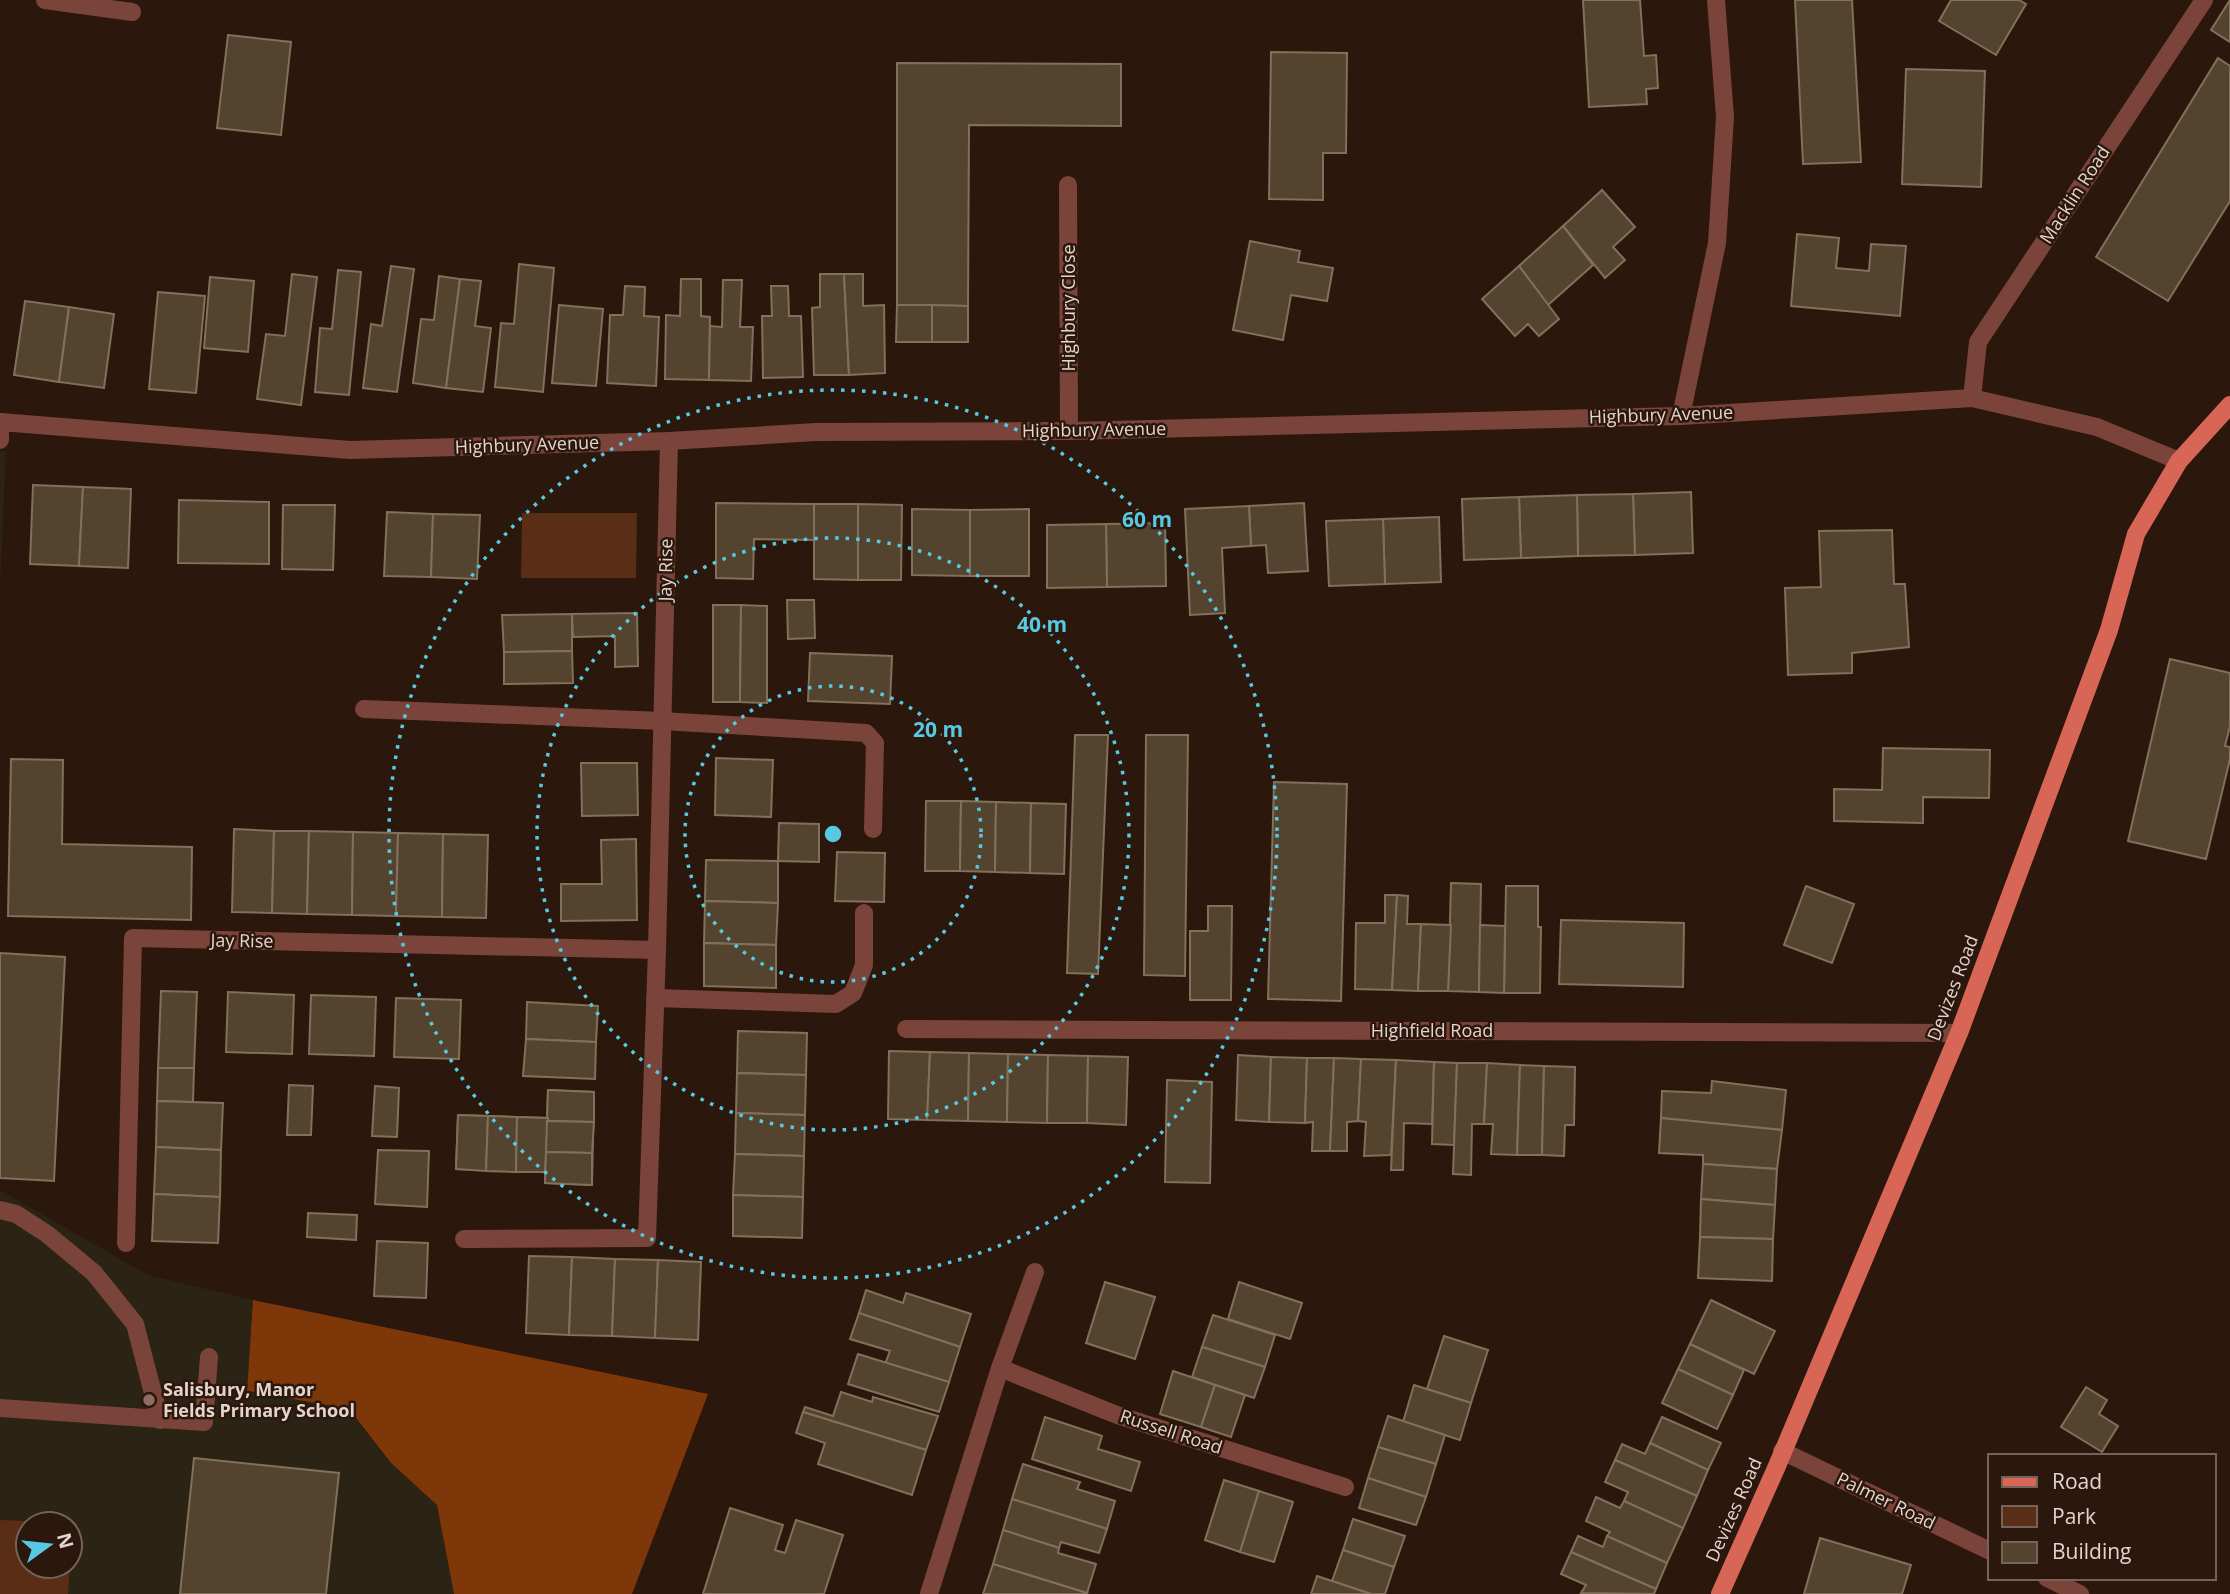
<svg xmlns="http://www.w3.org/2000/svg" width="2230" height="1594" font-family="'Open Sans',sans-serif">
  <rect width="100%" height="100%" fill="#2c170c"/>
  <!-- commercial -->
  <g fill="#2b2313" fill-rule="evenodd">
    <path d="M0,451H6L0,591Z"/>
    <path d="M0,1190L148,1275L253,1300L247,1391L348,1409L391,1463L437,1505L454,1594H0ZM28,1524H70V1566H28Z"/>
  </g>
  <!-- green -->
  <g fill="#592d16">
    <path d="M522,513H637L636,578H521Z"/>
    <path d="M0,1520L72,1523L70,1560V1524H28V1566H70L68,1594H0Z"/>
  </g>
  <!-- forest -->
  <path fill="#7e3709" d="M253,1300L708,1394L632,1594H454L437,1505L391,1463L349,1409L247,1391Z"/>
  <!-- building -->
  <g fill="#54432e" stroke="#82705a" stroke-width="2">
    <path d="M1583,0H1640L1644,56L1656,55L1658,88L1646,89L1647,104L1589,107Z"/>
    <path d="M1795,0H1852L1861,162L1803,164Z"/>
    <path d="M1951,0H2019L2026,4L1996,55L1939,21Z"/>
    <path d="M2230,0V42L2211,30Z"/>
    <path d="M228,35L291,42L281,135L217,128Z"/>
    <path d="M1271,52L1347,53L1346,153H1323V200L1269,199Z"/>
    <path d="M2218,58L2230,66V201L2168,301L2096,257Z"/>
    <path d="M897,63L1121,64V126L969,125L968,306L897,305Z"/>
    <path d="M1906,69L1985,71L1981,187L1902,184Z"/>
    <path d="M1602,190L1635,227L1613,247L1625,260L1605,278L1563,226Z"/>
    <path d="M1563,226L1593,265L1548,305L1519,266Z"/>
    <path d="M1797,234L1839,238L1836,268L1869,271L1871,244L1906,246L1900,316L1791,306Z"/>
    <path d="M1250,241L1300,251L1298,262L1333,268L1327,301L1291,295L1283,340L1233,330Z"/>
    <path d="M519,264L554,268L543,392L495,387L501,323L514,324Z"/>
    <path d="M391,266L414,269L397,392L363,388L371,324L382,326Z"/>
    <path d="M1519,266L1559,319L1539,336L1528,324L1515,336L1482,299Z"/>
    <path d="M338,270L361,272L349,395L315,392L320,328L332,329Z"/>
    <path d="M292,274L317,277L301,405L257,399L266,334L285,336Z"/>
    <path d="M820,274H844L849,375H814L812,308L820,307Z"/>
    <path d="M844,274H863V306L884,305L885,373L849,375Z"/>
    <path d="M439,276L460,279L446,388L413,383L421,319L434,320Z"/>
    <path d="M210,277L254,281L248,352L204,348Z"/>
    <path d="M460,279L481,281L475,326L491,328L483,392L446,388Z"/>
    <path d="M681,279H701V316L710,317L709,380L665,379L666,315L680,316Z"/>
    <path d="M723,280H742L740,327H753L751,381L709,380L710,326L722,327Z"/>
    <path d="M625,286L645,287L644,316L659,317L656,386L607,383L610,315H623Z"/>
    <path d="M771,286H788L789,316H801L803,377L763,378L762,316H772Z"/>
    <path d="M158,292L205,296L196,393L149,389Z"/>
    <path d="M25,301L69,307L59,382L14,375Z"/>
    <path d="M559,305L603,309L596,386L552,383Z"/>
    <path d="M897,305H932V342H896Z"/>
    <path d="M932,305L968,306V342H932Z"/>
    <path d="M69,307L114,314L104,388L59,382Z"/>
    <path d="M33,485L83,487L79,566L30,564Z"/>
    <path d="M83,487L131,489L128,568L79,566Z"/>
    <path d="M1691,492L1693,553L1635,555L1633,494Z"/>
    <path d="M1633,494L1635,555L1578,556L1577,495Z"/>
    <path d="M1577,495L1578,556L1521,558L1519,497Z"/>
    <path d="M1519,497L1521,558L1464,560L1462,499Z"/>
    <path d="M179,500L269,502V564L178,563Z"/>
    <path d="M716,503L814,504V540L754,539L753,579L716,578Z"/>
    <path d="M1304,503L1308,571L1268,573L1266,545L1251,546L1249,506Z"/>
    <path d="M814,504H858V580L814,579Z"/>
    <path d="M858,504L902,505L901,580H858Z"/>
    <path d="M283,505H335L333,570L282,569Z"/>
    <path d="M1249,506L1251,546L1222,548L1225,613L1190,615L1185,509Z"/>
    <path d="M912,509L970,510V576L912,575Z"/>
    <path d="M1029,509V576H970V510Z"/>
    <path d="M387,512L433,514L431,577L384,576Z"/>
    <path d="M433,514L480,515L477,579L431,577Z"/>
    <path d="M1439,517L1441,582L1385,584L1383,519Z"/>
    <path d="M1383,519L1385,584L1329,586L1326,521Z"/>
    <path d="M1165,523L1166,586L1107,587L1106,524Z"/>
    <path d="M1106,524L1107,587L1047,588V525Z"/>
    <path d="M1892,530L1894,584H1905L1909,647L1852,653V673L1788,675L1785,588L1821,587L1819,531Z"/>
    <path d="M787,600H814L815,638L788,639Z"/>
    <path d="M713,605H741L740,702H713Z"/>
    <path d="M741,605L767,606V703L740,702Z"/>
    <path d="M637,613L638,666L615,667V636L573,637L572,614Z"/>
    <path d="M572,614V651L504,652L502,615Z"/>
    <path d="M572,651L573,683L504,684V652Z"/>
    <path d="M810,653L892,656L890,704L808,701Z"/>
    <path d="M2170,659L2230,673V726L2225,746L2230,747V759L2206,859L2128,841Z"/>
    <path d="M1075,735H1108L1098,974L1067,973Z"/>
    <path d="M1146,735H1188L1185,976L1144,975Z"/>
    <path d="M1883,748L1990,750L1989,798L1923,797V823L1834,821V789L1882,790Z"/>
    <path d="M716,758L773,760L771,817L715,815Z"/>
    <path d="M11,759L63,760L62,844L192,847L191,920L8,916Z"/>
    <path d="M581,763H637L638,815L582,816Z"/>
    <path d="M1274,782L1347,784L1341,1001L1268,999Z"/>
    <path d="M926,801H961L960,871H925Z"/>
    <path d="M961,801L996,802L995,872L960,871Z"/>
    <path d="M996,802L1031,803L1030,873L995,872Z"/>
    <path d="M1031,803L1066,804L1064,874L1030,873Z"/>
    <path d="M779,823L819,824V862L778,861Z"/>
    <path d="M234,829L274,831L272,913L232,912Z"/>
    <path d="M274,831H309L307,914L272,913Z"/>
    <path d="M309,831L353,832L352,915L307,914Z"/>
    <path d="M353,832L398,833L396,916L352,915Z"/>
    <path d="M398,833L443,834L442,917L396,916Z"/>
    <path d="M443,834L488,835L486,918L442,917Z"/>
    <path d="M636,839L637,920L561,921V884H602L601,840Z"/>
    <path d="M837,852L885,853L884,902L835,901Z"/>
    <path d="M706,860L778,861V903L705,901Z"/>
    <path d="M1451,883L1481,884L1479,992L1448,991Z"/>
    <path d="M1506,886H1538V927H1541L1540,993H1504Z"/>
    <path d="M1806,886L1854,904L1832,963L1784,945Z"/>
    <path d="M1385,895H1397L1392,990L1355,989L1356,923H1385Z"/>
    <path d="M1397,895L1408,896L1407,924H1421L1418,991L1392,990Z"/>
    <path d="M705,901L778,903L776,945L704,943Z"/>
    <path d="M1208,906H1232L1231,1000H1190V931H1208Z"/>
    <path d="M1561,920L1684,923L1683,987L1559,984Z"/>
    <path d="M1421,924L1451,925L1448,991H1418Z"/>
    <path d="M1480,925L1505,926L1504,993L1479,992Z"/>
    <path d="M704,943L776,945V988L704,986Z"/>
    <path d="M0,953L65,957L54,1181L0,1178Z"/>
    <path d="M161,991L197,992L194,1068H158Z"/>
    <path d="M228,992L294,995L292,1054L226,1052Z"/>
    <path d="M311,995L376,997L374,1056L309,1054Z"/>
    <path d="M396,998L461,1000L459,1059L394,1057Z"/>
    <path d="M527,1002L598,1006L596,1042L526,1039Z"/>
    <path d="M738,1031L807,1033L806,1075L737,1073Z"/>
    <path d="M526,1039L596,1042L595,1079L523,1076Z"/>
    <path d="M889,1051L930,1052L927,1120L888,1119Z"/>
    <path d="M930,1052L969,1053L968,1121L927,1120Z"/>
    <path d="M969,1053L1008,1054L1007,1122L968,1121Z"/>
    <path d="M1008,1054L1048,1055L1047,1123L1007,1122Z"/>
    <path d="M1048,1055L1088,1056L1087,1123H1047Z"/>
    <path d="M1238,1055L1271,1057L1269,1122L1236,1120Z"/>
    <path d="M1088,1056L1128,1057L1126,1125L1087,1123Z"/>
    <path d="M1271,1057L1307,1058L1305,1123L1269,1122Z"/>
    <path d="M1307,1058H1334L1330,1151H1312L1313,1122L1305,1123Z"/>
    <path d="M1334,1058L1361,1059L1358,1121L1347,1122V1151H1330Z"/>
    <path d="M1361,1059L1396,1060L1391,1155L1364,1156L1366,1122L1358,1121Z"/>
    <path d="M1396,1060L1434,1062L1432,1124L1404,1123L1403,1170H1391Z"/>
    <path d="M1434,1062L1457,1063L1454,1145L1432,1144Z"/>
    <path d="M1457,1063H1487L1484,1124H1472L1471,1175L1453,1174Z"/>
    <path d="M1487,1063L1520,1065L1517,1155L1491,1154L1493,1124H1484Z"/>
    <path d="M1520,1065L1544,1066L1542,1155H1517Z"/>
    <path d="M1544,1066L1575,1067L1574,1125H1565L1564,1156L1542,1155Z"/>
    <path d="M158,1068H194L193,1102L157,1101Z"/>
    <path d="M737,1073L806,1075L805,1115L736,1113Z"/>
    <path d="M1167,1080L1212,1082L1210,1183L1165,1182Z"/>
    <path d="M1712,1081L1786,1090L1782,1130L1661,1118L1662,1091L1711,1093Z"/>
    <path d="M289,1085L313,1086L311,1135H287Z"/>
    <path d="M375,1086L399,1088L397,1137L372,1136Z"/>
    <path d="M548,1090L594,1092L592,1185L545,1183Z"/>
    <path d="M548,1090L594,1092V1122L547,1121Z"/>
    <path d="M157,1101L223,1103L221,1150L156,1147Z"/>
    <path d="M736,1113L805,1115L804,1156L735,1154Z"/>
    <path d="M458,1115L548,1118L545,1172L456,1169Z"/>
    <path d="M458,1115L488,1116L486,1171L456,1169Z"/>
    <path d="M488,1116L517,1117L516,1172L486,1171Z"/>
    <path d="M517,1117L548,1118L545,1172H516Z"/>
    <path d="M1661,1118L1782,1130L1777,1169L1703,1164V1155L1659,1153Z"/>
    <path d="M547,1121L594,1122L592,1153L546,1152Z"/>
    <path d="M156,1147L221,1150L220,1197L154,1194Z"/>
    <path d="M378,1150L429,1151L427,1207L375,1204Z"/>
    <path d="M546,1152L592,1153V1185L545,1183Z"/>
    <path d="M735,1154L804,1156L803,1197L733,1195Z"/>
    <path d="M1703,1164L1777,1169L1775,1205L1701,1199Z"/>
    <path d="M154,1194L220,1197L218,1243L152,1241Z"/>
    <path d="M733,1195L803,1197L802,1238L733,1236Z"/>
    <path d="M1701,1199L1775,1205L1773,1239L1700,1237Z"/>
    <path d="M308,1213L357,1215L356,1240L307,1237Z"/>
    <path d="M1700,1237L1773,1239L1772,1281L1698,1278Z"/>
    <path d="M377,1241L428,1243L426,1298L374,1296Z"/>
    <path d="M529,1256L572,1257L569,1335L526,1333Z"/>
    <path d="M572,1257L615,1259L612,1336L569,1335Z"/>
    <path d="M615,1259L658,1260L655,1338L612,1336Z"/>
    <path d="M658,1260L701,1262L698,1340L655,1338Z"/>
    <path d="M1105,1282L1155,1297L1135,1359L1086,1343Z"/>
    <path d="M1239,1282L1302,1303L1290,1339L1228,1319Z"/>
    <path d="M866,1290L903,1303L906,1293L971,1314L960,1347L859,1313Z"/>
    <path d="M1711,1300L1775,1331L1754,1374L1690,1344Z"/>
    <path d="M859,1313L960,1347L949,1382L885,1364L890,1351L850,1339Z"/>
    <path d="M1213,1315L1275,1335L1265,1367L1202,1347Z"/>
    <path d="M1444,1336L1488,1350L1471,1403L1427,1389Z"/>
    <path d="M1690,1344L1744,1370L1733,1395L1678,1369Z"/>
    <path d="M1202,1347L1265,1367L1254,1398L1192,1377Z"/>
    <path d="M858,1354L949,1382L939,1412L848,1384Z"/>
    <path d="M1678,1369L1733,1395L1717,1429L1662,1403Z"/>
    <path d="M1173,1371L1215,1385L1201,1427L1160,1414Z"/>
    <path d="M1215,1385L1245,1395L1231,1437L1201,1427Z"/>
    <path d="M1414,1385L1471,1403L1460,1440L1403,1422Z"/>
    <path d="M2086,1387L2107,1400L2099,1414L2118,1426L2102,1452L2061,1427Z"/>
    <path d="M841,1392L872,1402L873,1397L938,1416L926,1450L803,1412L805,1407L833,1416Z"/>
    <path d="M803,1412L926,1450L912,1495L818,1464L825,1443L796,1433Z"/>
    <path d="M1388,1416L1445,1435L1436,1464L1378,1447Z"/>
    <path d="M1045,1417L1102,1436L1098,1449L1140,1462L1131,1491L1032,1459Z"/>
    <path d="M1662,1417L1721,1443L1708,1470L1650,1443Z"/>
    <path d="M1650,1443L1708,1470L1697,1496L1615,1460L1622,1444L1645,1454Z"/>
    <path d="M1378,1447L1436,1464L1426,1497L1368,1478Z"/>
    <path d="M194,1458L339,1473L326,1594H180Z"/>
    <path d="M1615,1460L1697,1496L1683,1528L1624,1501L1628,1492L1605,1482Z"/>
    <path d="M1023,1464L1080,1482L1077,1489L1115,1501L1107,1529L1012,1499Z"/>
    <path d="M1368,1478L1426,1497L1416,1525L1359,1508Z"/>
    <path d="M1224,1480L1259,1491L1240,1552L1205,1540Z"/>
    <path d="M1259,1491L1293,1502L1274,1562L1240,1552Z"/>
    <path d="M1596,1497L1620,1508L1624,1501L1683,1528L1667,1563L1607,1536L1610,1532L1586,1521Z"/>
    <path d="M1012,1499L1107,1529L1099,1553L1061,1542L1059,1548L1003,1530Z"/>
    <path d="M730,1508L783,1525L775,1550L785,1553L796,1520L843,1535L824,1594H703Z"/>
    <path d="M1353,1519L1405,1536L1394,1567L1343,1550Z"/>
    <path d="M1003,1530L1059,1548L1058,1553L1096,1564L1087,1593L993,1564Z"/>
    <path d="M1578,1536L1603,1547L1607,1536L1667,1563L1656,1589L1571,1552Z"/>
    <path d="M1820,1538L1911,1565L1902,1594H1804Z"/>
    <path d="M1343,1550L1394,1567L1385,1594H1371L1332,1581Z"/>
    <path d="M1571,1552L1656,1589L1654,1594L1581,1593L1586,1585L1561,1574Z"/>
    <path d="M993,1564L1087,1593L1086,1594H983Z"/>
    <path d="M1317,1576L1371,1594H1311Z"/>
  </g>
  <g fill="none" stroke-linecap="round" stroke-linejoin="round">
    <!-- minor -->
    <g stroke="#7a443b" stroke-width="18">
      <path d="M45,0L132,12"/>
      <path d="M1068,185L1069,431"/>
      <path d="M1972,398L1978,342L2204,0"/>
      <path d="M1681,416L1717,243L1725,117L1716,0"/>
      <path d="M0,422L350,450L669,441L816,432L1069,431L1681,416L1972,398L2097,427L2179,461"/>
      <path d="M0,440V422"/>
      <path d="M364,709L662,721L866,733L875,743L873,829"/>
      <path d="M655,998L836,1004L853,993L864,965V913"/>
      <path d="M906,1029L1959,1033"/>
      <path d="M0,1210L16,1214L47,1234L94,1273L135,1324L160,1420"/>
      <path d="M464,1239L647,1238L657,950L669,441"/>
      <path d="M126,1243L133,938L657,950"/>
      <path d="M1000,1368L1117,1415L1345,1487"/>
      <path d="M0,1408L204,1422L209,1357"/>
      <path d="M1782,1451L1990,1551"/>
      <path d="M2047,1578L2080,1594"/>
      <path d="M929,1594L1000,1368L1035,1272"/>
    </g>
    <!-- major -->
    <path stroke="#d86657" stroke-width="18" d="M1720,1594L1777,1466L1959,1033L2109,630L2136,534L2179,461L2230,405"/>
  </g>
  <!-- distance rings -->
  <g fill="none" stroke="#58c9e3" stroke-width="3.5" stroke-dasharray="3.5 7">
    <circle cx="833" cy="834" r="148"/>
    <circle cx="833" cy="834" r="296"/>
    <circle cx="833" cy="834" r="444"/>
  </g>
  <!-- markers -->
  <circle fill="#8d6e63" stroke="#2c170c" stroke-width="2.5" cx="149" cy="1400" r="7"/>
  <g text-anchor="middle" stroke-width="5" stroke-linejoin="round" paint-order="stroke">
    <!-- street labels -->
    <g font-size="18" fill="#e3d4cd" stroke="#2c170c">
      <text transform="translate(2075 195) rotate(-57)" y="6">Macklin Road</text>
      <text transform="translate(1069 308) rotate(-90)" y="6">Highbury Close</text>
      <text transform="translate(1661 415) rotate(-2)" y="6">Highbury Avenue</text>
      <text transform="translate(1094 430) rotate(-1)" y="6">Highbury Avenue</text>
      <text transform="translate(527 445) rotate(-2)" y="6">Highbury Avenue</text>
      <text transform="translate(666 570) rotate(-89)" y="6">Jay Rise</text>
      <text transform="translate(242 941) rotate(1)" y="6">Jay Rise</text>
      <text transform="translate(1953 988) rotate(-69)" y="6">Devizes Road</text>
      <text x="1432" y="1037">Highfield Road</text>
      <text transform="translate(1171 1432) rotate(18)" y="6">Russell Road</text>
      <text transform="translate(1886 1501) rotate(26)" y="6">Palmer Road</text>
      <text transform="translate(1734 1510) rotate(-66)" y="6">Devizes Road</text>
    </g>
    <!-- poi labels -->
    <g font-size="18" font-weight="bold" fill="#e3d4cd" stroke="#2c170c" text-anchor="start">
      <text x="163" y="1396">Salisbury, Manor<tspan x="163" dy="21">Fields Primary School</tspan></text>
    </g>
  </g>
  <circle cx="833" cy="834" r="10" fill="#58c9e3" stroke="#2c170c" stroke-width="3.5"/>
  <g font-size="21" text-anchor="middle" font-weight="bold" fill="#58c9e3" stroke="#2c170c" stroke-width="5" stroke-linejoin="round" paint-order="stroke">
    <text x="1147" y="527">60 m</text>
    <text x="1042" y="632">40 m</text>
    <text x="938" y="737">20 m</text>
  </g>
  <!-- legend -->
  <rect x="1988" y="1454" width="228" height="126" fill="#2c170c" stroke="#756359" stroke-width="2"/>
  <rect x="2002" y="1477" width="35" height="10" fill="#d86657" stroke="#756359" stroke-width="2"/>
  <text x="2052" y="1489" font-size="21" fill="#e3d4cd">Road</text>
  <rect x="2002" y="1506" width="35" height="21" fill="#592d16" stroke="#756359" stroke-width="2"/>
  <text x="2052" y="1524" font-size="21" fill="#e3d4cd">Park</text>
  <rect x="2002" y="1542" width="35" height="21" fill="#54432e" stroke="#756359" stroke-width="2"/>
  <text x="2052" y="1559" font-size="21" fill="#e3d4cd">Building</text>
  <!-- north arrow -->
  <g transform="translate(49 1545) rotate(75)"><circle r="33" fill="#2c170c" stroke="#756359" stroke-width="2"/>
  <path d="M0-5L12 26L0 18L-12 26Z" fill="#58c9e3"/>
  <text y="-10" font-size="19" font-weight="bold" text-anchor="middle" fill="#e3d4cd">N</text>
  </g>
</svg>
